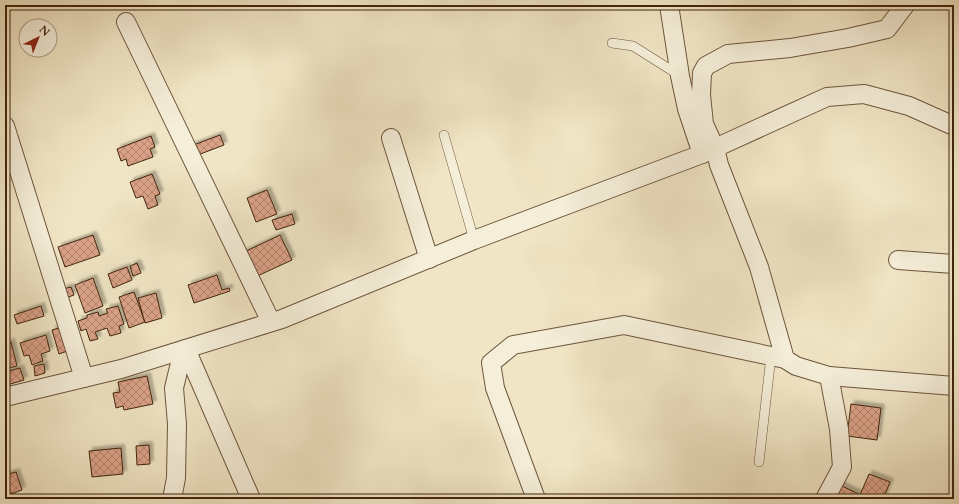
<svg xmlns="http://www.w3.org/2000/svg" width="959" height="504" font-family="Cardo,serif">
  <defs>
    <pattern id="building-cross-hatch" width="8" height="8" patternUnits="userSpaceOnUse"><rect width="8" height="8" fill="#dba288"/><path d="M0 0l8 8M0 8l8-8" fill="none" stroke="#b3846e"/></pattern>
    <filter id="shadow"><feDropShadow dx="3.5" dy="-3.5" stdDeviation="1" flood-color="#0004"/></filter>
  </defs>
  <rect width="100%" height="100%" fill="#f0e5c4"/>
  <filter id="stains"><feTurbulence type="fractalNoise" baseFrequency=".005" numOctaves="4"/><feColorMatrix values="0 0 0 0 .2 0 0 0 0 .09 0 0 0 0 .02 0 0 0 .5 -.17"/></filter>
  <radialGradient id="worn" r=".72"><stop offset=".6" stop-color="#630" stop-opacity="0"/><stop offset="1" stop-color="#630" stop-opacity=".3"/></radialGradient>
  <!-- building -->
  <g fill="url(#building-cross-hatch)" stroke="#41250d" filter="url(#shadow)">
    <path d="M220,135L224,145L195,156L191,146Z"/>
    <path d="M151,136L155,147L150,149L153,157L128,166L126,159L121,161L117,149Z"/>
    <path d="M152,174L160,194L155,196L158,205L148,209L143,196L136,198L130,182Z"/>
    <path d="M267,190L277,214L256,222L247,198Z"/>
    <path d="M292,214L295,224L276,230L272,220Z"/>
    <path d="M93,235L100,255L65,267L58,247Z"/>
    <path d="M280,235L292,260L253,278L240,254Z"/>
    <path d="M137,263L141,273L133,276L130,266Z"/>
    <path d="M127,267L132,280L113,288L108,274Z"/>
    <path d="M217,275L222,290L229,288L230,291L194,303L188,285Z"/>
    <path d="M93,278L103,306L85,313L75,285Z"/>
    <path d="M71,287L74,295L66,298L63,289Z"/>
    <path d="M134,292L145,322L129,328L119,297Z"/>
    <path d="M156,293L162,318L145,323L138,298Z"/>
    <path d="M41,306L44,316L17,324L14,315Z"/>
    <path d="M118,306L124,324L119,326L121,333L110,336L107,328L95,332L98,339L90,341L86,329L81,331L78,321L87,318V315L98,312L99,316L108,313L106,309Z"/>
    <path d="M66,326L73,349L59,354L52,330Z"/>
    <path d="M46,335L50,351L41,354L43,361L32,365L29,355L24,356L20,343Z"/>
    <path d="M11,342L17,366L5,369V344Z"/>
    <path d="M44,364L45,373L35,376L34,366Z"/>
    <path d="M20,368L24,380L7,385L5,372Z"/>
    <path d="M147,376L153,404L124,410L123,406L116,408L113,393L120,392L118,382Z"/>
    <path d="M851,404L881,408L877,440L847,436Z"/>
    <path d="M149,445L150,464L137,465L136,446Z"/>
    <path d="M121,448L123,474L92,477L89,451Z"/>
    <path d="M16,472L22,490L5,496V475Z"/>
    <path d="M869,474L890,482L883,499H871L860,495Z"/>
    <path d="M840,485L867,498L866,499H833Z"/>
  </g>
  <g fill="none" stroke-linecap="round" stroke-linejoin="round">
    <defs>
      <g id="lane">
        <path d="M612,43L633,46L679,75"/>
        <path d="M444,135L474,240"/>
        <path d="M759,462L771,356"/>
      </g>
      <g id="street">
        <path d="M669,5L680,76L687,109L702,154"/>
        <path d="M905,5L887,29L848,38L790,48L728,54L706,66L702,73L701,95L704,124L715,148L827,97L864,94L909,106L954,126"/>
        <path d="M126,22L271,322"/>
        <path d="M5,126L84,378"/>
        <path d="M391,138L429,259"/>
        <path d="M898,260L954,264"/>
        <path d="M186,349L251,499"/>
        <path d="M5,397L121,369L282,319L474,240L702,154L715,148L719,165L759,267L785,359L796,366L829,376L954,386"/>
        <path d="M172,499L176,478L177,424L174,388L179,367L188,355"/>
        <path d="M536,499L495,388L491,363L513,345L624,325L785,359"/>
        <path d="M825,499L842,467L839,429L829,376"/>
      </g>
    </defs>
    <!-- lane casing -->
    <use href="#lane" stroke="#6d553b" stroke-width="10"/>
    <!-- street casing -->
    <use href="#street" stroke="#6d553b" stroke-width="20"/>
    <!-- lane -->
    <use href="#lane" stroke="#f5eed9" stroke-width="9"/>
    <!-- street -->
    <use href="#street" stroke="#f5eed9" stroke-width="18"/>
  </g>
  <!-- margin -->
  <rect width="959" height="504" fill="none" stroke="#f0e5c4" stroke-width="20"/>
  <rect x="6" y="6" width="947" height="492" fill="none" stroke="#41250d" stroke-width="2"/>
  <rect x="10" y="10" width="939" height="484" fill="none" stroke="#41250d"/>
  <!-- north arrow -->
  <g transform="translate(38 38) rotate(43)"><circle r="19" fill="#f5eed9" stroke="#ad9e87"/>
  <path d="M0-3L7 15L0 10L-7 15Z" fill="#8f2418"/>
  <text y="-6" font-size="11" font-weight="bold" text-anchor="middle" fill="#41250d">N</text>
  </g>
  <rect width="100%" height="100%" filter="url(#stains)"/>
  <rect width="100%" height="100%" fill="url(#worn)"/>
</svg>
